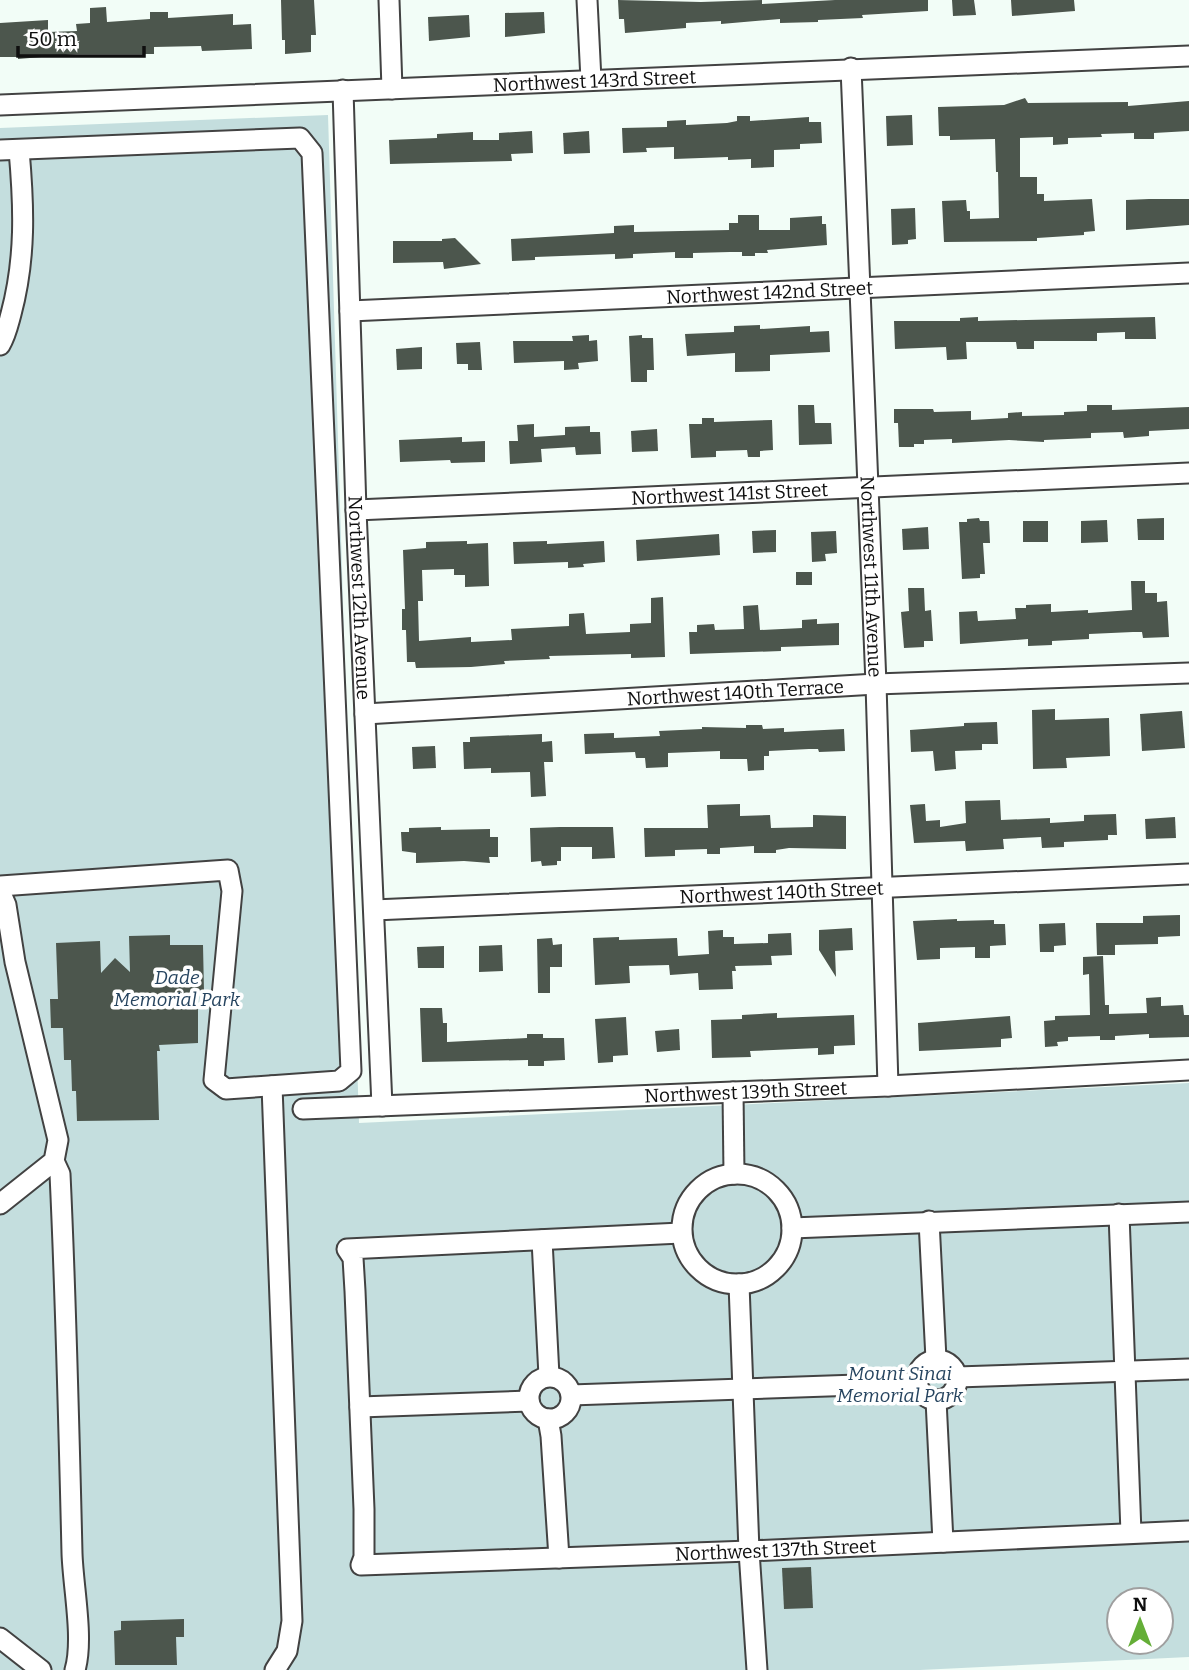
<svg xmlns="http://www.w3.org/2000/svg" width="1189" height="1670" font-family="Bitter,serif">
  <rect width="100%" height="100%" fill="#f2fdf7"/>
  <!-- cemetery -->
  <path fill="#c4dede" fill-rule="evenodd" d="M328,115L359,1123L1189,1083V1657L920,1670H0V128ZM1119,1600H1161V1642H1119Z"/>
  <!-- building -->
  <g fill="#4c564d">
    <path d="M281,0H314L316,35H311V52L285,54V40H282Z"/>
    <path d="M618,0L701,2L762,0V4L835,0H928V11L862,15L863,18L818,20V22L780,23V19L721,24V21L686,23V28L625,33L624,19H619Z"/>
    <path d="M952,0H974L976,15L953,16Z"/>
    <path d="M1011,0H1074L1075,11L1012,16Z"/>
    <path d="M106,7L107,22L150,19V12H168V18L233,14V25L251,24L252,49L202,51L201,46L154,47V54H77L18,59V57H0V23L48,20V32L77,31L76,24L90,23V8Z"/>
    <path d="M544,12L545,33L505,37V13Z"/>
    <path d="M469,15L470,37L429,41L428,17Z"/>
    <path d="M1025,98L1028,103L1128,102V106L1189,101V131L1154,133V139H1134V133L1101,134L1102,137L1068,138V144L1053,145V137L1020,138V177H1037V194H1044V201L1092,199L1095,231L1084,232V235L1037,238V241L944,242L942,201L966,200L967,211H970V219L999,218L998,172H996L995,139L950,140V136H939L938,107L1004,105Z"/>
    <path d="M912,115L913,145L887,146L886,116Z"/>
    <path d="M737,116H750V121L809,117V122H821L822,143L800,144V149L774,150V167L751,168V159L728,160V157L674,159V147L646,148L647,152L623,153L622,128L667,127V121L686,120V125L727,123L737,121Z"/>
    <path d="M532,131L533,153L511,154L512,161L390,164L389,140L437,138V134L473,132V140H499V133Z"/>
    <path d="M589,131L590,153L564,154L563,133Z"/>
    <path d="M1149,199H1189V225L1126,230V200Z"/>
    <path d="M915,208L916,239L908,240V244L892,245L891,209Z"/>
    <path d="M738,215H759V230H790V218L822,216V224H826L827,245L767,250L768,253H755V256H742V252H730L693,253V258H675V252L633,254V258L615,259V254L535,257V260L512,261L511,239L614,233V226L634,225V232L729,230V223H738Z"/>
    <path d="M455,238L481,264L444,269L443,262L393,263V241H442V239Z"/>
    <path d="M978,317V321L1155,317L1156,339H1125V332L1097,333V341H1034V349H1017L1016,342H966L967,359L947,360L946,347L895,349L894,321H960V318Z"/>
    <path d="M760,325V329L810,326V332L829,331L830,352L770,355V371L735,372V353L687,356L685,334L734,332V326Z"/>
    <path d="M589,335V341L597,340L598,361L578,363L579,369L564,370V361L514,363L513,341H573L572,336Z"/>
    <path d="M642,335V338H653L654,370H647V382H631L629,336Z"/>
    <path d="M480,342L482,370H468V364H457L456,343Z"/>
    <path d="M422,347V369L397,370L396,349Z"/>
    <path d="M798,405H814L815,423H831L832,444L799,445Z"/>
    <path d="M1087,405H1112V410L1189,407V429L1149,431V436L1124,438L1123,432L1091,433V438L1044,440V442L1009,440L952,443V439L924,440V444H914V447H899L898,423H894V409H933L934,412L971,411V420L1008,418V413L1022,412V416L1064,415V412L1087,411Z"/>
    <path d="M702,418H714V422L772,420L773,450L760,451V457H748L747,450L716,451V457L691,458L689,424H702Z"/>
    <path d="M534,424V437L565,435V427L590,426V432H600L601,454L576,455L575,447L541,449L542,462L510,464L509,441H518L517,425Z"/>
    <path d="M657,429L658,451L632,452L631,431Z"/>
    <path d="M462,437V442L485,441V462L451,463L450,460L400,462L399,440Z"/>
    <path d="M979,518L980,521H989L990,543H983L985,574H980V578L962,579L959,522H967V519Z"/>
    <path d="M1164,518V540H1138L1137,519Z"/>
    <path d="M1107,520L1108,542L1081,543V521Z"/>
    <rect x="1023" y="521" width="25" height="21"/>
    <path d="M928,527L929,549L903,550L902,529Z"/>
    <path d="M776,530V552L753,553L752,531Z"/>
    <path d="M836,531L837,553L825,554L826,561L812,562L811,532Z"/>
    <path d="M719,534L720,555L637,561L636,540Z"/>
    <path d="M467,541V544L488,543L489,586L465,587V575H454V569L422,570L423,601H418L419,641L471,637V642L512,640L511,629L569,626V614L584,613L586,634L630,632V624L651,623V598L663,597L665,657L631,658V654L549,656L550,659L504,661L505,664L471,667L416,668L415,662H407L406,630H402V609H405L403,550L426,548V542Z"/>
    <path d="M547,541V544L604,541L605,562L583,564L584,567L568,568V562L514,564L513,542Z"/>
    <rect x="796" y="572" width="16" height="13"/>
    <path d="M1131,581H1145V593H1157V602L1167,601L1169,637L1143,638L1142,632H1133L1089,634V639L1052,641V645L1028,646V639L960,644L959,612L977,611L978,621L1016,619L1015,608H1026V605L1051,604V612L1088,610V613L1132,610Z"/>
    <path d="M908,588H924L925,611L931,610L933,641H924V647L904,648L901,612L909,611Z"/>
    <path d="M758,605L760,630L802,628V620L817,619V624L839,623V645L781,647V651L690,654L689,632H697V625L714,624L715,630L744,629L743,606Z"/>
    <path d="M1055,709V720L1109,718L1110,756L1066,758L1067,768L1033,769L1032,710Z"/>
    <path d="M1182,711L1185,748L1142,751L1140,714Z"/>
    <path d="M997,722L998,744H982V750L955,751L956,769L935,771L933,751L911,752L910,730L964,726V723Z"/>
    <path d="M746,725H762L763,729L784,728V732L844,729L845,751L819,752L818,749H809L769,751V756H764V770L748,771L747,759H720V751L668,753V767L646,768L645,758H636L635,752L585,754L584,734L614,733V738L660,736L659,731L702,729V727L746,728Z"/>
    <path d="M542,734V742L552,741L553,762H544L546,796L531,797L530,772L491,773V768L464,769L463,742H470V737Z"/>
    <path d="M435,746L436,768L413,769L412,747Z"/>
    <path d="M1000,800L1001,820L1050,818V823L1084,821V815L1116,814L1117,835H1108V840L1064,842V847L1042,848L1041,837L1003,839L1004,849L966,851L965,841L914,843L910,805L925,804L926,821L940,820V827L966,823L965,801Z"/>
    <path d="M740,804V816L770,815L771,828L813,827V815L846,816V849L789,848L776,850V853H754V846L720,848V854H707V849L675,850V856L645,857L644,828H708L707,805Z"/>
    <path d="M1175,817L1176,838L1146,839L1145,819Z"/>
    <path d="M441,827V830L490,829V837H498V857H489L490,863L464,861L416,863V853L402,851L401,832H409V828Z"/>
    <path d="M560,827H613L615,858L592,859V847H561V861H557V865L542,866L541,861L531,862L530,828Z"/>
    <path d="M1180,915V936L1158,937V944L1115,945V955H1097L1096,923H1143V916Z"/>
    <path d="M957,919V921L994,920V924H1005L1006,945L990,946V958H975V947L940,948V959L917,960L913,921Z"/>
    <path d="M1065,923L1066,945L1054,946V952H1040L1039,924Z"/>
    <path d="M852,928L853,950L835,951L836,977L819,950V930Z"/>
    <path d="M723,930V937H734V944L768,943V934L791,933L792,955L771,956L772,965L735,966L736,971H732L733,989L699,990L698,973L670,975L669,965L629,966L630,983L595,985L593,938L619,937V940L677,938L678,956L709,954L708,931Z"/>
    <path d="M170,935V945H203L204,992H198V1043L159,1045L160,1051H157L159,1120L77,1121L76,1091H72L71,1060H64L63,1028H51L50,999H58L56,943L100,941L101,973L115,958L130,972L129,936Z"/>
    <path d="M552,938L553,945L562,944V967H550V993H538L537,939Z"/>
    <path d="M502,945L503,971L479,972V946Z"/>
    <path d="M444,946V968H418L417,947Z"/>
    <path d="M1103,956L1105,1005H1109V1014L1147,1013L1146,998L1161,997V1006L1183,1005L1184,1015H1189V1037L1149,1038V1034L1115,1036V1040H1100V1036L1068,1037V1041L1057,1042L1058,1046L1045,1047L1044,1021L1055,1020V1016L1090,1015L1089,974L1083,975V957Z"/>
    <path d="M420,1008H442L443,1023H447V1042L527,1038V1034H543V1038H564L565,1060L544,1061V1066H528V1060L422,1062Z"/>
    <path d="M777,1013V1018L854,1015L855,1045L834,1046V1054L818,1055V1048L750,1051L751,1057L712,1058L711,1020L742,1019V1015Z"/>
    <path d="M1010,1016L1012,1038L1001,1039V1047L919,1051L918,1023Z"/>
    <path d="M626,1017L628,1055L613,1056V1062L598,1063L595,1019Z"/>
    <path d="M679,1029L680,1050L657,1052L655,1031Z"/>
    <path d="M811,1567L813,1608L784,1609L782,1568Z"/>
    <path d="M184,1619V1637H176L177,1665H115L114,1631L121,1630V1621Z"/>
  </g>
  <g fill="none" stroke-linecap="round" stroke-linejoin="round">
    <defs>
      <g id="minor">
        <path d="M389,0L392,89"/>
        <path d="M587,0L591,80"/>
        <path id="s1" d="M851,68L876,684L888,1086"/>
        <path id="s2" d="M343,90L356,510L382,1106"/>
        <path id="s3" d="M0,105L1189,56"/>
        <path d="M0,150L300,138L312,153L351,1071L339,1081L226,1089L214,1080L232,891L228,870L0,886"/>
        <path id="s4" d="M350,311L1189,273"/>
        <path d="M0,345C6,335 8,325 11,314C26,258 24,206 19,150"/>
        <path id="s5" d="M356,510L1189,473"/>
        <path id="s6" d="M365,714L876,684L1189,673"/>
        <path d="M0,891L6,905L15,962L58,1140L54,1161L0,1204"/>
        <path id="s7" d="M374,910L1189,874"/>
        <path d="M272,1086L292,1621L287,1651L275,1670"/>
        <path d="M733,1092L734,1174"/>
        <path id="s8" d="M303,1109L888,1086L1189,1070"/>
        <path d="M54,1161L60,1174C66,1300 69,1427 72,1553C73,1587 84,1639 75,1670"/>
        <circle cx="737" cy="1229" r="55"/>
        <path d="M1119,1214L1131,1533"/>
        <path d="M929,1221L936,1359"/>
        <path d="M792,1228L1189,1212"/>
        <path id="s9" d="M681,1233L347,1249L353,1258L355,1291L364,1509V1557L361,1565L749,1551L1189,1531"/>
        <path d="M542,1240L549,1376"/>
        <path d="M739,1284L749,1551L757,1670"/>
        <circle cx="937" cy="1380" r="20"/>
        <circle cx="550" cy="1398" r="21"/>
        <path d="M957,1377L1189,1369"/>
        <path d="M571,1395L916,1383"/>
        <path d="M936,1400L943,1542"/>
        <path d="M360,1407L529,1401"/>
        <path d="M548,1419L551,1436L559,1558"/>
        <path d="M0,1638L41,1670"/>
      </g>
    </defs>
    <!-- minor casing -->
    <use href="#minor" stroke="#424242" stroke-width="23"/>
    <!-- minor -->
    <use href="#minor" stroke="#fff" stroke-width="19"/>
  </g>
  <g text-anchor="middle" stroke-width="7" stroke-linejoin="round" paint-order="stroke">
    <!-- street labels -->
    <g font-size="19" fill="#0f0f0f" stroke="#fff">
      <text dy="7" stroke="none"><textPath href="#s3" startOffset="595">Northwest 143rd Street</textPath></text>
      <text dy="7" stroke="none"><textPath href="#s4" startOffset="420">Northwest 142nd Street</textPath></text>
      <text dy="7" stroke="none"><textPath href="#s5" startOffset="374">Northwest 141st Street</textPath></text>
      <text dy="7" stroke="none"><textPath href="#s1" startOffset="509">Northwest 11th Avenue</textPath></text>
      <text dy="7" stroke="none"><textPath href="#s2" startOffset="508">Northwest 12th Avenue</textPath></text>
      <text dy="7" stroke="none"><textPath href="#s6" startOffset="371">Northwest 140th Terrace</textPath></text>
      <text dy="7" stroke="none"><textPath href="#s7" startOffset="408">Northwest 140th Street</textPath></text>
      <text dy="7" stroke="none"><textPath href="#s8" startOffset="443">Northwest 139th Street</textPath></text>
      <text dy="7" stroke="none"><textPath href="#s9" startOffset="1068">Northwest 137th Street</textPath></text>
    </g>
    <!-- park labels -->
    <g font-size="19" font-style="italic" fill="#26445f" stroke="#fff">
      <text x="177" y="984">Dade<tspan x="177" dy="22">Memorial Park</tspan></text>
      <text x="900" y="1380">Mount Sinai<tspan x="900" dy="22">Memorial Park</tspan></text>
    </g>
  </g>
  <!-- north arrow -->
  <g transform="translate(1140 1621)"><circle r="33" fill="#ffffff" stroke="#9f9f9f" stroke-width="2"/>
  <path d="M0-5L12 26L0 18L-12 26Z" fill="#64ae37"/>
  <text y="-10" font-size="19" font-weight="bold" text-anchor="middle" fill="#0f0f0f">N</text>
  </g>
  <!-- scale -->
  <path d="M18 46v10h126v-10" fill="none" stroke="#0f0f0f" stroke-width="3.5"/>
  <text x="28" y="46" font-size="21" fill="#0f0f0f" stroke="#ffffff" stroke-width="5" paint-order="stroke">50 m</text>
</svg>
